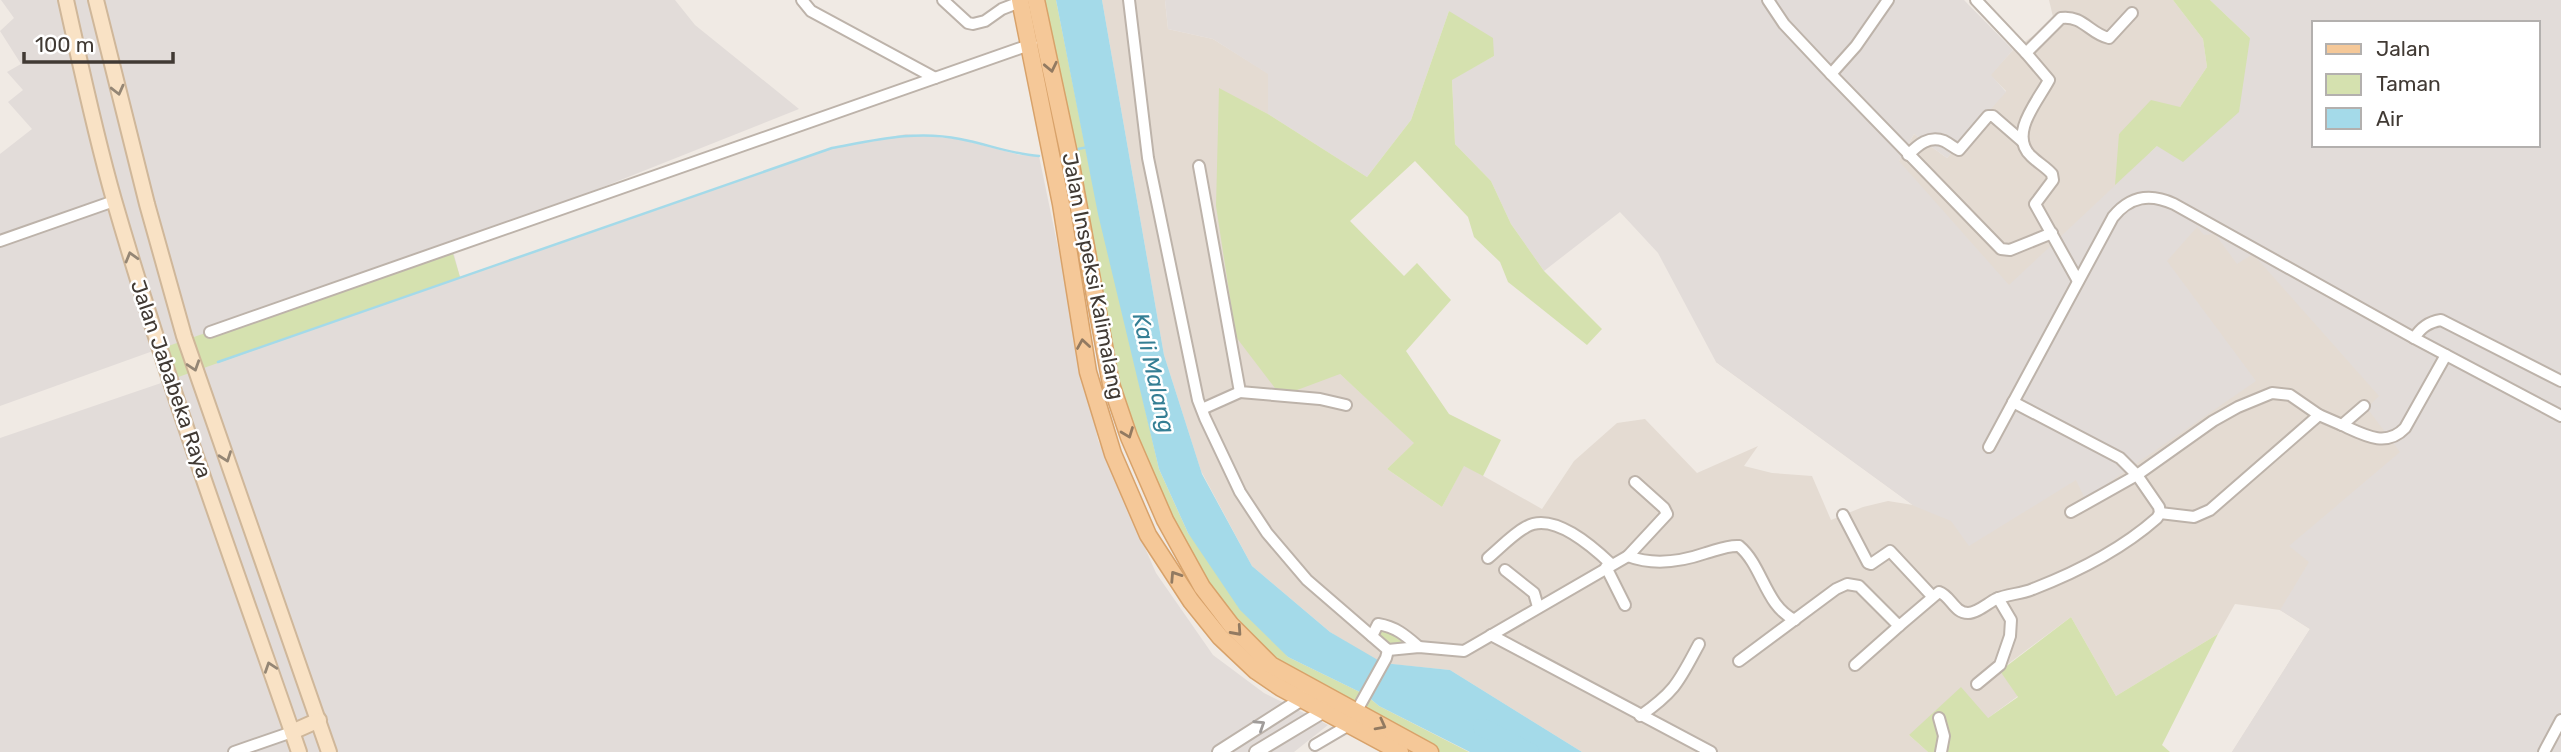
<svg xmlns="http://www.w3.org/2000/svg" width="2561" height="752" font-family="Rubik,sans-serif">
  <rect width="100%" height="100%" fill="#f0eae4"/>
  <!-- residential -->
  <path fill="#e4dbd2" d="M1102,0H1165L1168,29L1213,39L1269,74L1268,114L1219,89L1340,374L1415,443L1387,469L1442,507L1464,465L1542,509L1574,461L1617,423L1645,419L1697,473L1758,446L1744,466L1772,473L1812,476L1831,520L1863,507L1888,501L1913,505L1716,362L1899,161L1914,134L1947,158L2006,91L1990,75L2013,50L2054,21L2049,0H2173L2203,39L2207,67L2180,107L2119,134L2410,307L2561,752H2232L2310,629L2280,610L2235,604L2218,634L2116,696L2071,617L2000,670L2018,696L1988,718L1909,735L1928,752H1582L1450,670L1380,663L1330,632L1252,566L1201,471L1164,355Z"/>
  <!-- industrial -->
  <g fill="#e2dcd9" fill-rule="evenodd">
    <path d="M1,0H675L695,25L799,109L452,247L460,277L833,148L906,134L959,139L1020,155L1039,156L1098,440L1156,573L1213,655L1264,693L1328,725L1294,752H0V438L167,381L153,351L0,406V154L32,129L8,102L23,90L7,72L21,64L0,31L14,18Z"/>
    <path d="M1165,0H1964L2013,50L1991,75L2006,92L1947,158L1914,134L1899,161L2009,285L2157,146L2250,38L2210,0H2561V752H2232L2310,629L2280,610L2309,562L2289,546L2400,452L2367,408L2379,396L2253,254L2237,264L2215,234L2204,235L2197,227L2167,261L2256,381L2085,499L2076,480L1969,546L1951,521L1914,506L1716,362L1658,253L1620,212L1544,271L1511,224L1491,181L1455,144L1452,79L1494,56L1449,11L1411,120L1367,177L1268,114V74L1213,39L1168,29ZM2314,23H2538V145H2314Z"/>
  </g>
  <!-- green -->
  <g fill="#d5e1af">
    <path d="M1036,0H1056L1091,175L1159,469L1188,533L1288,657L1366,695L1379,706L1469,752H1430L1280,671L1202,587L1129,437Z"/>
    <path d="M2173,0H2210L2250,38L2239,112L2183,162L2157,146L2115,185L2119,134L2151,100L2180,107L2207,67L2203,39Z"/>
    <path d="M1449,11L1493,38L1494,56L1452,80L1455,144L1491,181L1511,224L1544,271L1602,329L1587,345L1508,282L1500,262L1474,237L1468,217L1415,161L1350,221L1404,276L1417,263L1451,300L1406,351L1449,414L1501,440L1483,476L1464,466L1442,507L1387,469L1414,443L1340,374L1281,396L1236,337L1216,206L1219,88L1268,114L1367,177L1411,120Z"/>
    <path d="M451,247L460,277L167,381L154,351Z"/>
    <path d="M2071,617L2116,696L2218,634L2162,745L2170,752H1928L1909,735L1961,687L1988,718L2018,697L2000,671Z"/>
    <path d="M1378,624L1419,647L1388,650L1372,636Z"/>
  </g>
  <!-- water -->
  <path fill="#a4dae9" d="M1056,0H1102L1164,355L1202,474L1252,566L1330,632L1383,663L1450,670L1582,752H1470L1379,706L1366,695L1288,657L1240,610L1188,533L1159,469L1098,214Z"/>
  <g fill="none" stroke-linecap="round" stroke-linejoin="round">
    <!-- stream -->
    <g stroke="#a4dae9" stroke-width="2.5">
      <path d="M1078,149L1088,147"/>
      <path d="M218,362L832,148C876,140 916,130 960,139C987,144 1011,154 1039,156"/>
    </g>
    <!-- river -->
    <path stroke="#a4dae9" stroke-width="18" d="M1482,727L1530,752"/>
    <defs>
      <g id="minor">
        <path d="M802,0L811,11L935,78"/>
        <path d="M943,0L968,23L973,24L985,21L1002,9L1020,2"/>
        <path d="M1129,0L1148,158L1198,400L1205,418L1240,492L1267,533L1307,580L1388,650L1419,647L1464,651L1628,556L1667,514L1664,508L1635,482"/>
        <path d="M1768,0L1784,24L1831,74L2001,249L2010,250L2052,233"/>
        <path d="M1976,0L2026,53L2049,80C2038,101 2008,134 2031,156C2038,163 2046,167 2052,174L2053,180L2035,204L2078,281"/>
        <path d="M2026,53L2061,18C2083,15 2090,34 2109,38L2132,13"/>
        <path d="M1831,74L1856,46L1888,0"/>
        <path d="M1908,155C1918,145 1929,135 1944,141C1950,144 1954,148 1959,150L1988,116H1993L2023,142"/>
        <path d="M1199,166L1240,392L1320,399L1346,405"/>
        <path d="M0,241L114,201"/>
        <path d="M210,332L1032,44"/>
        <path d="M2414,338C2421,328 2428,322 2441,320L2561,381"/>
        <path d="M2013,402L2120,458L2137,475L2159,507L2160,513"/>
        <path d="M1202,409L1240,392"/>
        <path d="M2342,425C2364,435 2386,448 2405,428L2446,355"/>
        <path d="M1989,447L2113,217C2130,196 2150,193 2174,204L2414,338L2561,416"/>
        <path d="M2071,512L2137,475L2213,421L2238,407L2272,393L2290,395L2319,415L2342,425L2364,406"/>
        <path d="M2160,513L2194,517L2210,510L2319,415"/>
        <path d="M1843,515L1868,563L1871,564L1890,551L1932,596"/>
        <path d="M1628,556C1654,566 1680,562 1706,553C1717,550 1728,545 1739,546C1763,566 1765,606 1795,620"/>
        <path d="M1488,558C1500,548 1513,534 1526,527C1553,511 1593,547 1611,564"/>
        <path d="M1606,567L1625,605"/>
        <path d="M1505,570L1534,593L1538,607"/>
        <path d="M1491,635L1711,752"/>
        <path d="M1372,636L1378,624C1396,627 1405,635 1419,647"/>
        <path d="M1739,661L1836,589L1847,584L1859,586L1899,626L1939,592C1951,596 1954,613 1968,613C1977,613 1988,603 1996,599C2008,594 2021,594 2033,589C2077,572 2122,549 2157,518L2160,513"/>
        <path d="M1855,665L1899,626"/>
        <path d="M1977,684L2000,665L2010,636L2011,620L1998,598"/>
        <path d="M1356,712L1386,658L1388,650"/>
        <path d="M1640,716C1676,691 1679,681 1699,644"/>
        <path d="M1939,718L1944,736L1941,752"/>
        <path d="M1315,745L1349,725"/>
        <path d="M234,752L292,732"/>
        <path d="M2544,752L2561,720"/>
      </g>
      <g id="tertiary">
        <path d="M1219,752L1302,699L1305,693"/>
        <path d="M1256,752L1324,711L1326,707"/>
      </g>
      <g id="secondary">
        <path d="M66,0C81,67 95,134 114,200C168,387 236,569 299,752"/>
        <path d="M96,0L147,204L184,336L329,752"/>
        <path d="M292,732L319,720"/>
      </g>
      <g id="primary">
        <path d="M1020,0L1061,204L1088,372L1113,454L1148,535L1191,601L1220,637L1256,671L1281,688L1400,752"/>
        <path d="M1036,0L1070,159L1111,384L1129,437L1165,520L1202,587L1231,625L1271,665L1430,752"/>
      </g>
    </defs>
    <!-- minor casing -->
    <use href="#minor" stroke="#bdb3aa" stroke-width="14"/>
    <!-- tertiary casing -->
    <use href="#tertiary" stroke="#bdb3aa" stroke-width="16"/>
    <!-- secondary casing -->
    <use href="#secondary" stroke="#cfb79a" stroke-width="18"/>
    <!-- primary casing -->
    <use href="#primary" stroke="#d8a26a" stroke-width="19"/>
    <!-- minor -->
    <use href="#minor" stroke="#fff" stroke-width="10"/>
    <!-- tertiary -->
    <use href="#tertiary" stroke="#fff" stroke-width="12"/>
    <!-- secondary -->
    <use href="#secondary" stroke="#f9e2c5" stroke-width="14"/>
    <!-- primary -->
    <use href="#primary" stroke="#f5c898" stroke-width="16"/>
  </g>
  <!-- one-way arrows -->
  <defs><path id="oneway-chevron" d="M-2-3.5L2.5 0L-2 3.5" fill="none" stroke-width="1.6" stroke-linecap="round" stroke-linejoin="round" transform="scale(1.75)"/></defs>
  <g stroke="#927a61">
    <use href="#oneway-chevron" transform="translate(1051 67) rotate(78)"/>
    <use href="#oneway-chevron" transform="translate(1083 344) rotate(-99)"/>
    <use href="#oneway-chevron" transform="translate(1128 433) rotate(69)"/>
    <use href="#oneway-chevron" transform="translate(1175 576) rotate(-123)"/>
    <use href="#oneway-chevron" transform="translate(1237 631) rotate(48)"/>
    <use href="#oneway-chevron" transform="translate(1381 725) rotate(28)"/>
  </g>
  <g stroke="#948675">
    <use href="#oneway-chevron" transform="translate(118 90) rotate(76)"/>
    <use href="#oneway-chevron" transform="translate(131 257) rotate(-106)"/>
    <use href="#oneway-chevron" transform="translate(194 366) rotate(72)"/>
    <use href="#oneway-chevron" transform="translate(226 457) rotate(70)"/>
    <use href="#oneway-chevron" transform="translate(270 667) rotate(-109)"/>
  </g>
  <use stroke="#a09c9a" href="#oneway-chevron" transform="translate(1260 725) rotate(-33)"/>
  <g text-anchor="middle" stroke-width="5" stroke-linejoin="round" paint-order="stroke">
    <!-- street labels -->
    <g font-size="21" fill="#413a34" stroke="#fff">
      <text transform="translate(1093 276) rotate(79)" y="7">Jalan Inspeksi Kalimalang</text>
      <text transform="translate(171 379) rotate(71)" y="7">Jalan Jababeka Raya</text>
    </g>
    <!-- water labels -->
    <g font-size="23" font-style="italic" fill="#347e94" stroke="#fff">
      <text transform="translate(1154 373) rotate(77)" y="8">Kali Malang</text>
    </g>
  </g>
  <!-- legend -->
  <rect x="2312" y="21" width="228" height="126" fill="#ffffff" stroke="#b3b0ae" stroke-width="2"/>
  <rect x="2326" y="44" width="35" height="10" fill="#f5c898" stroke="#b3b0ae" stroke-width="2"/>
  <text x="2376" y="56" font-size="21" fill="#413a34">Jalan</text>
  <rect x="2326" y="74" width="35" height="21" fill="#d5e1af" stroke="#b3b0ae" stroke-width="2"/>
  <text x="2376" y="91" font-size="21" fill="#413a34">Taman</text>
  <rect x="2326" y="108" width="35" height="21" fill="#a4dae9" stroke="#b3b0ae" stroke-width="2"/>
  <text x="2376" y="126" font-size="21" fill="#413a34">Air</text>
  <!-- scale -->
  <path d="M24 52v10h149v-10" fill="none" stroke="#413a34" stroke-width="3.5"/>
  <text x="35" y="52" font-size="21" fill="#413a34" stroke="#ffffff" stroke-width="5" paint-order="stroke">100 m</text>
</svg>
